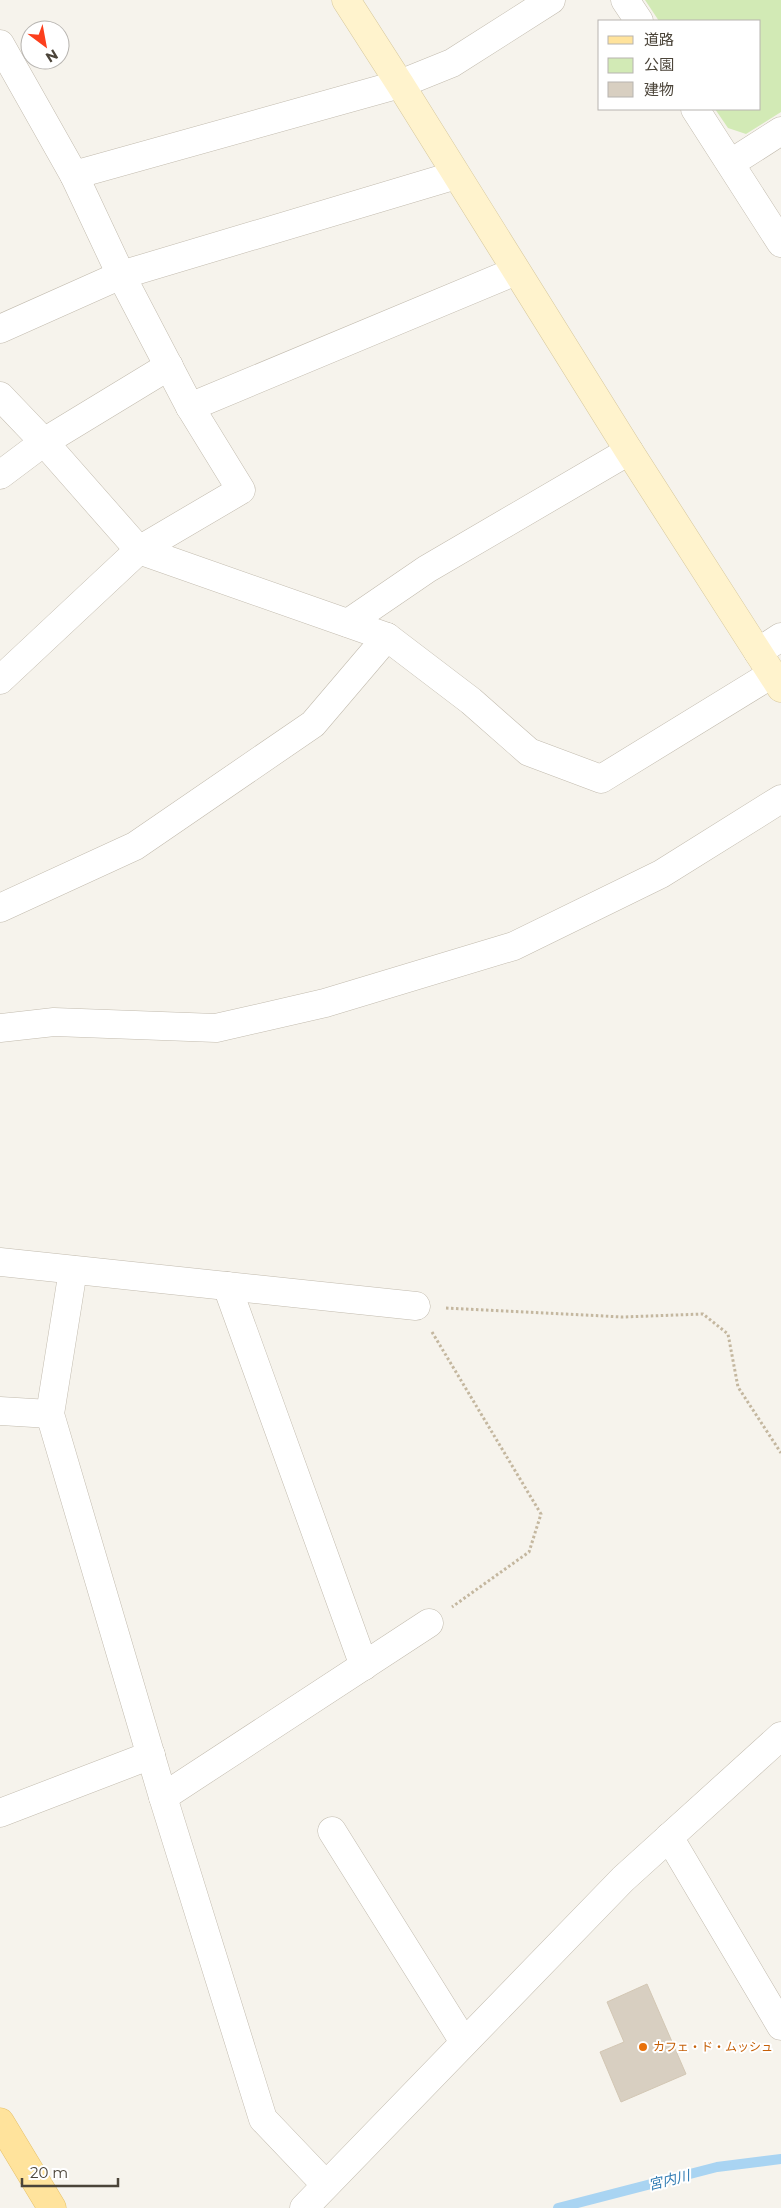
<svg xmlns="http://www.w3.org/2000/svg" width="781" height="2208" font-family="Montserrat,'Noto Sans JP',sans-serif">
  <rect width="100%" height="100%" fill="#f6f3ec"/>
  <!-- green -->
  <path fill="#d2eab5" d="M645,0H781V112L746,134L728,128L715,109H760V21H659Z"/>
  <g fill="none" stroke-linecap="round" stroke-linejoin="round">
    <!-- stream -->
    <path stroke="#a9d4f2" stroke-width="10" d="M558,2208L717,2167L781,2159"/>
  </g>
  <!-- building -->
  <path fill="#d8cfc1" stroke="#d3c7b4" d="M647,1984L686,2074L621,2102L600,2052L624,2042L607,2002Z"/>
  <g fill="none" stroke-linecap="round" stroke-linejoin="round">
    <defs>
      <g id="street">
        <path d="M625,0L639,21"/>
        <path d="M0,44L74,175L121,275L190,407L241,490L139,550L0,680"/>
        <path d="M695,109L781,243"/>
        <path d="M731,163L781,131"/>
        <path d="M74,175L400,84L452,63L551,0"/>
        <path d="M0,329L121,275L456,175"/>
        <path d="M0,396L44,442L139,550L387,637L471,701L529,752L601,779L772,674"/>
        <path d="M190,407L516,271"/>
        <path d="M0,475L44,442L169,366"/>
        <path d="M348,623L427,569L629,451"/>
        <path d="M758,652L781,637"/>
        <path d="M0,908L135,846L313,724L387,637"/>
        <path d="M0,1028L54,1022L216,1028L325,1003L514,946L661,874L781,799"/>
        <path d="M0,1262L416,1306"/>
        <path d="M73,1270L50,1414L163,1797L263,2119L325,2184"/>
        <path d="M227,1286L364,1666"/>
        <path d="M0,1411L50,1414"/>
        <path d="M163,1797L429,1623"/>
        <path d="M0,1813L151,1755"/>
        <path d="M332,1831L464,2042"/>
        <path d="M669,1837L781,2026"/>
        <path d="M304,2208L623,1879L781,1736"/>
      </g>
      <path id="secondary" d="M346,0L400,84L629,451L781,688"/>
      <path id="primary" d="M0,2122L52,2208"/>
    </defs>
    <!-- street casing -->
    <use href="#street" stroke="#c2bbae" stroke-width="29"/>
    <!-- secondary casing -->
    <use href="#secondary" stroke="#d6c79b" stroke-width="29"/>
    <!-- primary casing -->
    <use href="#primary" stroke="#e6c16a" stroke-width="29"/>
    <!-- path -->
    <g stroke="#c4b79f" stroke-width="3" stroke-dasharray="2.5 2.5" stroke-linecap="butt">
      <path d="M446,1308L623,1317L703,1314L728,1334L738,1387L781,1453"/>
      <path d="M432,1332L541,1514L529,1552L452,1607"/>
    </g>
    <!-- street -->
    <use href="#street" stroke="#fff" stroke-width="28"/>
    <!-- secondary -->
    <use href="#secondary" stroke="#fff3cd" stroke-width="28"/>
    <!-- primary -->
    <use href="#primary" stroke="#ffe39c" stroke-width="28"/>
  </g>
  <!-- markers -->
  <circle fill="#e8710a" stroke="#fff" stroke-width="2" cx="643" cy="2047" r="5"/>
  <g text-anchor="middle" stroke-width="4" stroke-linejoin="round" paint-order="stroke">
    <!-- food labels -->
    <g font-size="12" fill="#c56008" stroke="#fff" text-anchor="start">
      <text x="653" y="2051">カフェ・ド・ムッシュ</text>
    </g>
    <!-- water labels -->
    <g font-size="14" font-style="italic" fill="#2e7ab2" stroke="#fff">
      <text transform="translate(669 2180) rotate(-14)" y="5">宮内川</text>
    </g>
  </g>
  <!-- legend -->
  <rect x="598" y="20" width="162" height="90" fill="#ffffff" stroke="#b7b4b0"/>
  <rect x="608" y="36" width="25" height="8" fill="#ffe39c" stroke="#b7b4b0"/>
  <text x="644" y="45" font-size="15" fill="#4b4439">道路</text>
  <rect x="608" y="58" width="25" height="15" fill="#d2eab5" stroke="#b7b4b0"/>
  <text x="644" y="70" font-size="15" fill="#4b4439">公園</text>
  <rect x="608" y="82" width="25" height="15" fill="#d8cfc1" stroke="#b7b4b0"/>
  <text x="644" y="95" font-size="15" fill="#4b4439">建物</text>
  <!-- north arrow -->
  <g transform="translate(45 45) rotate(148)"><circle r="24" fill="#ffffff" stroke="#b7b4b0"/>
  <path d="M0-4L9 19L0 12L-9 19Z" fill="#fc3f1d"/>
  <text y="-8" font-size="14" font-weight="bold" text-anchor="middle" fill="#4b4439">N</text>
  </g>
  <!-- scale -->
  <path d="M22 2178v8h96v-8" fill="none" stroke="#4b4439" stroke-width="2.5"/>
  <text x="30" y="2178" font-size="15" fill="#4b4439" stroke="#ffffff" stroke-width="4" paint-order="stroke">20 m</text>
</svg>
